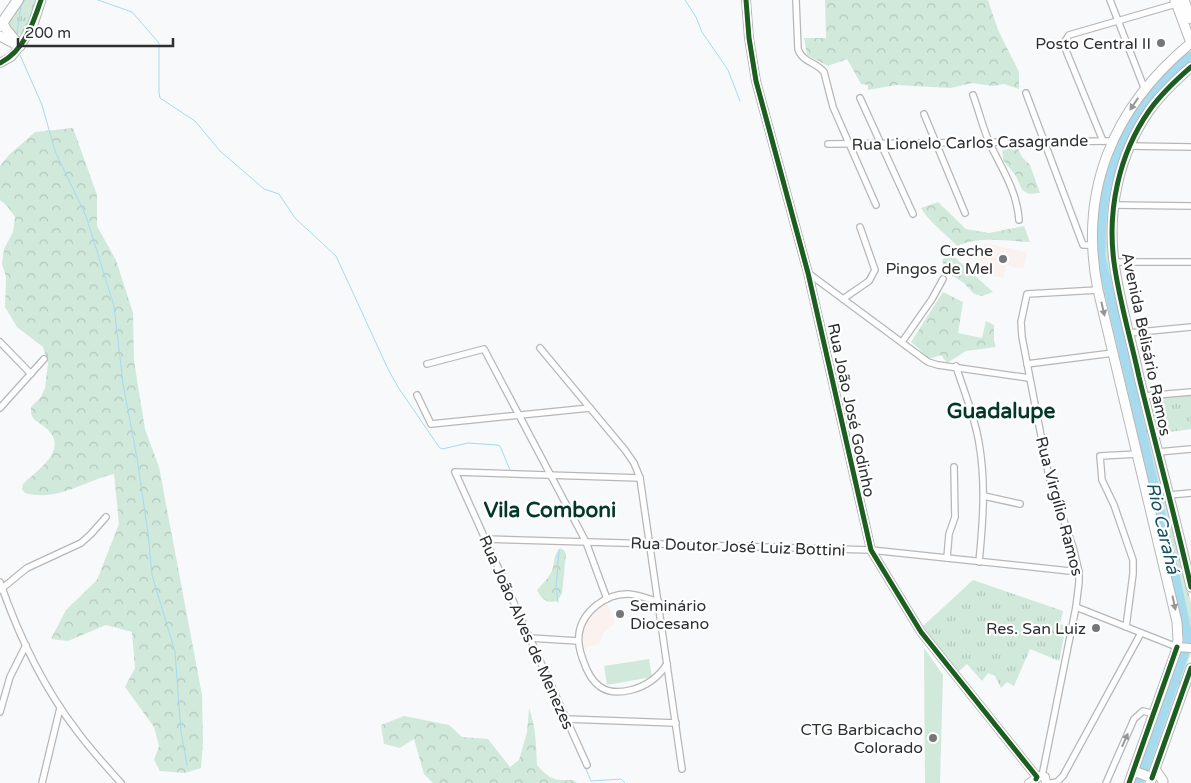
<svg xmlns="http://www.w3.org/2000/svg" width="1191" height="783" font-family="'Varela Round',sans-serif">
  <defs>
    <pattern id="grass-tufts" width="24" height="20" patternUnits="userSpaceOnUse" patternTransform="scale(1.25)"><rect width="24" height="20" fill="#d0e9db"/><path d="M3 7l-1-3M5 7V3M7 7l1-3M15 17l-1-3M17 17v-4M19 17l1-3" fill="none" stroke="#b3c8bc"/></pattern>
    <pattern id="forest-crowns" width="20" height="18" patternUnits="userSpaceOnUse" patternTransform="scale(1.25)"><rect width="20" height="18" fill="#d0e9db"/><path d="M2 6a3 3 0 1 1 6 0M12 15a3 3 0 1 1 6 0" fill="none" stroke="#b3c8bc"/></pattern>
  </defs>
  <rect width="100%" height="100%" fill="#f8f9fb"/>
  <!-- education -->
  <g fill="#fbf1ee">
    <path d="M984,243L1027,252L1023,269L1006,265L1003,278L977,272Z"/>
    <path d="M607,604L615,623L604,632L599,644L584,648L583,626L595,611Z"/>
  </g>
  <!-- grass -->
  <g fill="url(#grass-tufts)">
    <path d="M21,0H36C33,11 30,34 16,35L8,26V23Z"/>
    <path d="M1188,53L1191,63C1125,114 1099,188 1110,270L1191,603V644L1182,643L1181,641L1098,275L1096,216L1106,166L1126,122L1153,84Z"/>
    <path d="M1191,392V429L1154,434L1144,396Z"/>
    <path d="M973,580L1063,611L1060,624L1066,626L1059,661L1030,649L1014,686L1007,682L1001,688L995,676L988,673L982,681L967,664L957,673L923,626Z"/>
    <path d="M1180,651L1191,653L1149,773L1138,767Z"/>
  </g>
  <!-- forest -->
  <g fill="url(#forest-crowns)">
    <path d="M825,0H988L998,30L1019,72V89L1004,84L993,86L972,83L951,88L896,85L868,90V85L861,84L847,59L828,66L807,55L804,38H826Z"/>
    <path d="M73,128L97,195V226L116,260L133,313L134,361L145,429L159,467L202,695L203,742L201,768L185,773L160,771L154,760L159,746L154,727L125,687L135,668L132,632L106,625L68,641L51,639L66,610L97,580L119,524L114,474C84,481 57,502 25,493L22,489L23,484C38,470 70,449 46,428C37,420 30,421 31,407L41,397L45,388L48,363L43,347L17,327L5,307L6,277L2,264L4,249L13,232L15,217L7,206L0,200V166L9,155L35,132Z"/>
    <path d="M1002,147H1017L1022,157L1030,165L1040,193L1029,194L1022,190L1016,176L1003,160Z"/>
    <path d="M938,202L966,229L989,233L1024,226L1030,242C1005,241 980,236 957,246C945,233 930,223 921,208Z"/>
    <path d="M950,253L993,292L982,296L974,294L964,283L946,272L942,260Z"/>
    <path d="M943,292L963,302L958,333L982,338L986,321L994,325V341L996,347L966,351L947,363L941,355L929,359L917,347L911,342Z"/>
    <path d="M560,548L564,550L566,554L562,594L557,601C547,604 541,599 537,590C542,584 548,579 552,571C555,562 553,555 560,548Z"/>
    <path d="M529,708C536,727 536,745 537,765C549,779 554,781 573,780L577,783H433L424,774L414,739L400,748L384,744L381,725L404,716L449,725L462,737L488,739L510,767L519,760L527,732Z"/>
  </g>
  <!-- pitch -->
  <g fill="#d0e9db">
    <path d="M924,648L943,675L940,783H925Z"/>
    <path d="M649,659L652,677L607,685L604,666Z"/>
  </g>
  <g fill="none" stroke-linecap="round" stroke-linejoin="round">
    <!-- stream -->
    <g stroke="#a6daef" stroke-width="1">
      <path d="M98,0L132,12L159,43V93L160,98L195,121L220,151L264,189L279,194L295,218L336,256L388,369L398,387L439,447L442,449L468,443L497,445L500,446L510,470"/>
      <path d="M685,0L696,17L702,32L728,70L740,101"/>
      <path d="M17,34L21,6L25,0"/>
      <path d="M20,55L42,105L55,151L86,216L114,306L123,384L137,458L148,533L152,575L175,652L181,732L187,765"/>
      <path d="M558,602L556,587L559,550"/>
      <path d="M585,767L591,781L621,779L625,783"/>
    </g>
    <!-- river -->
    <path stroke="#a6daef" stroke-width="9" d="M1139,783L1189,641L1174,570L1101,257C1101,241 1101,224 1103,208C1110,149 1144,92 1191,56"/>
    <defs>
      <g id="street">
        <path d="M796,0L798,49C802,62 816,62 824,72L833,107L876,205"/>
        <path d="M1110,0L1145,90"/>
        <path d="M1026,93L1083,245H1092"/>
        <path d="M973,95C979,111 983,129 990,144C1002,169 1017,191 1019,220"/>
        <path d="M860,98L913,214"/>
        <path d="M924,114L965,213"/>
        <path d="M1103,141L1065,48V41L1069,35L1176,4"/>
        <path d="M828,144L1113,141"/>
        <path d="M1129,146L1191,147"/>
        <path d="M1114,205L1191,206"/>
        <path d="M1114,262H1191"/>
        <path d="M808,273L928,362L938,365L1029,378"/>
        <path d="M843,299L869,281L875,270L860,227"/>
        <path d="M1129,333L1191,327"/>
        <path d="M0,342L31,374"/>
        <path d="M902,342L932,299L943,279"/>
        <path d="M540,348L625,450L634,463L640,478L682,769"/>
        <path d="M427,364L484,349L586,542L607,599"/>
        <path d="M1027,364L1113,353"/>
        <path d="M956,366C964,392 975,417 979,443C986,483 983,522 979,562"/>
        <path d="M417,395L431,424L590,408"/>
        <path d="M1144,396L1191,392"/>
        <path d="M0,408L44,359"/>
        <path d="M1158,452L1191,449"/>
        <path d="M1169,495L1191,493"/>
        <path d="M984,496L1020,504"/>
        <path d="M485,539L871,550L1079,572"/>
        <path d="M947,558L949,534L955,517L954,467"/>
        <path d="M0,582C18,634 43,687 77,731C90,749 106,766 121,783"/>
        <path d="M0,590L27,568L81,543L91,534L106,517"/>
        <path d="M659,602C649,599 639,595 629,594C607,593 582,611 579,634C578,642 580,652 583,660C591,684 604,697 631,690C647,686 658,678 667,664"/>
        <path d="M1076,607L1177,647"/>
        <path d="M1126,627L1133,574V560L1114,505L1102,480L1100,456L1138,454"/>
        <path d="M530,638L578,641"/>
        <path d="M0,712L10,677L26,645"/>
        <path d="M566,719L676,723"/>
        <path d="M587,765L455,472L640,478"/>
        <path d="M1042,776L1076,607L1079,582V572L1073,547L1049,477L1022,337L1021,322L1027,294L1098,290"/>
        <path d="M42,783L60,708"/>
        <path d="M1051,783L1057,782L1063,776L1141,633"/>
        <path d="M1106,783L1134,719L1143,711L1154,714"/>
      </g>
      <g id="secondary">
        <path d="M746,0L749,38L756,81L808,273L871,550L921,632L1037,777"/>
        <path d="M0,63L11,57L20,46"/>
        <path d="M1177,647L1191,648"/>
        <path d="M1037,777L1040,776L1045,777L1046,783"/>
        <path d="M1029,783L1036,779"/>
      </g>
      <g id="primary">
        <path d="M1184,0L1191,19"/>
        <path d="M3,23L6,29L20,46"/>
        <path d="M0,36L15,44"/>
        <path d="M20,46L33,24L41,0"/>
        <path d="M1191,67C1176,80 1161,94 1149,111C1119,154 1107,210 1114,262C1119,301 1131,339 1139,377C1156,447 1175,516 1191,587"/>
        <path d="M1155,769L1163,781"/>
        <path d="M1134,771L1152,778"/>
        <path d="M1129,783L1176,651L1178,640L1177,622L1098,290C1078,191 1113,107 1191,43L1175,0"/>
        <path d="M1150,783L1191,668"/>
      </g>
      <path id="highway" d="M0,26L18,0"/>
    </defs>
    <!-- street casing -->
    <use href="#street" stroke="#b7b7b8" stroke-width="8"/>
    <!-- secondary casing -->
    <use href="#secondary" stroke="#b7b7b8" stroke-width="10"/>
    <!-- primary casing -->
    <use href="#primary" stroke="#b7b7b8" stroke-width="11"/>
    <!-- highway casing -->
    <use href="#highway" stroke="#b7b7b8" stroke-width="12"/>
    <!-- street -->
    <use href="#street" stroke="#fefefe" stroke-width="5.5"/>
    <!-- secondary -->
    <use href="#secondary" stroke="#fefefe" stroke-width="8"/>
    <!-- primary -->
    <use href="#primary" stroke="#fefefe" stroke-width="9"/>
    <!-- highway -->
    <use href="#highway" stroke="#fefefe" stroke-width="10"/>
    <defs>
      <g id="cycleway">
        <path d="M746,0L749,38L756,81L808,273L871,550L921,632L1037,777L1036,779"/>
        <path d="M0,63C24,51 33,24 41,0"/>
        <path d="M1191,67C1176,80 1161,94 1149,111C1119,154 1107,210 1114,262C1119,301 1131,339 1139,377C1156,447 1175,516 1191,587"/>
        <path d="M1152,778L1191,668"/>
        <path d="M1129,783L1177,647"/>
      </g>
    </defs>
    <!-- cycleway casing -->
    <use href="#cycleway" stroke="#fff" stroke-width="8"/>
    <!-- cycleway -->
    <use href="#cycleway" stroke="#1b5e20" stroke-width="5"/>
  </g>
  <!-- one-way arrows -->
  <defs><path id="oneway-solid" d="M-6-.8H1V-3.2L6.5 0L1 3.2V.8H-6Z" transform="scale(1.25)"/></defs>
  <g fill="#969697">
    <use href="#oneway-solid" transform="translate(1134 104) rotate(124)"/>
    <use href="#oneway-solid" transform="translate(1103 309) rotate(77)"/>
    <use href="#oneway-solid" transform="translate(1174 603) rotate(78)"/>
    <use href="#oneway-solid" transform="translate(1125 740) rotate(-66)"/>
  </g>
  <!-- markers -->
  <g fill="#757677" stroke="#fff" stroke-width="2">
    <circle cx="1161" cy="43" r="5"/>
    <circle cx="1003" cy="259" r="5"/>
    <circle cx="620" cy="614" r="5"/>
    <circle cx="1096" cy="628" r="5"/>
    <circle cx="933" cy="738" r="5"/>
  </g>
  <g text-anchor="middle" stroke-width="4.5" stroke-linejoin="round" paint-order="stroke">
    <!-- poi labels -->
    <g font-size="16" fill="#2e2f30" stroke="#fff" text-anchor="end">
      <text x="1151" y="49">Posto Central II</text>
      <text x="993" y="256">Creche<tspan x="993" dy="18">Pingos de Mel</tspan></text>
      <text x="630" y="611" text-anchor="start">Seminário<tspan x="630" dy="18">Diocesano</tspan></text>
      <text x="1086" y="634">Res. San Luiz</text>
      <text x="923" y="735">CTG Barbicacho<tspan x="923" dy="18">Colorado</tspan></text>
    </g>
    <!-- street labels -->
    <g font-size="16" fill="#2e2f30" stroke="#fff">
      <text transform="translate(970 142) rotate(-1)" y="6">Rua Lionelo Carlos Casagrande</text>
      <text transform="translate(1147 344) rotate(78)" y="6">Avenida Belisário Ramos</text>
      <text transform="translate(852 410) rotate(78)" y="6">Rua João José Godinho</text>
      <text transform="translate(1060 506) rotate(75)" y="6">Rua Virgílio Ramos</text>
      <text transform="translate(738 546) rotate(2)" y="6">Rua Doutor José Luiz Bottini</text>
      <text transform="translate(527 632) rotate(66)" y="6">Rua João Alves de Menezes</text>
    </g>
    <!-- water labels -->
    <g font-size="18" font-style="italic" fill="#185268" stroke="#fff">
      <text transform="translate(1163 528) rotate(77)" y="6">Rio Carahá</text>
    </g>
    <!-- district labels -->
    <g font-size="21" font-weight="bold" fill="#033828" stroke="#fff">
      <text x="1001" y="418">Guadalupe</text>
      <text x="550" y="517">Vila Comboni</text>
    </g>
  </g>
  <!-- scale -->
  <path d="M18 38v8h155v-8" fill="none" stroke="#2e2f30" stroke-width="2.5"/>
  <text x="25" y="38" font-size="15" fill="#2e2f30" stroke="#ffffff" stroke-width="4" paint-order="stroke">200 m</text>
</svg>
